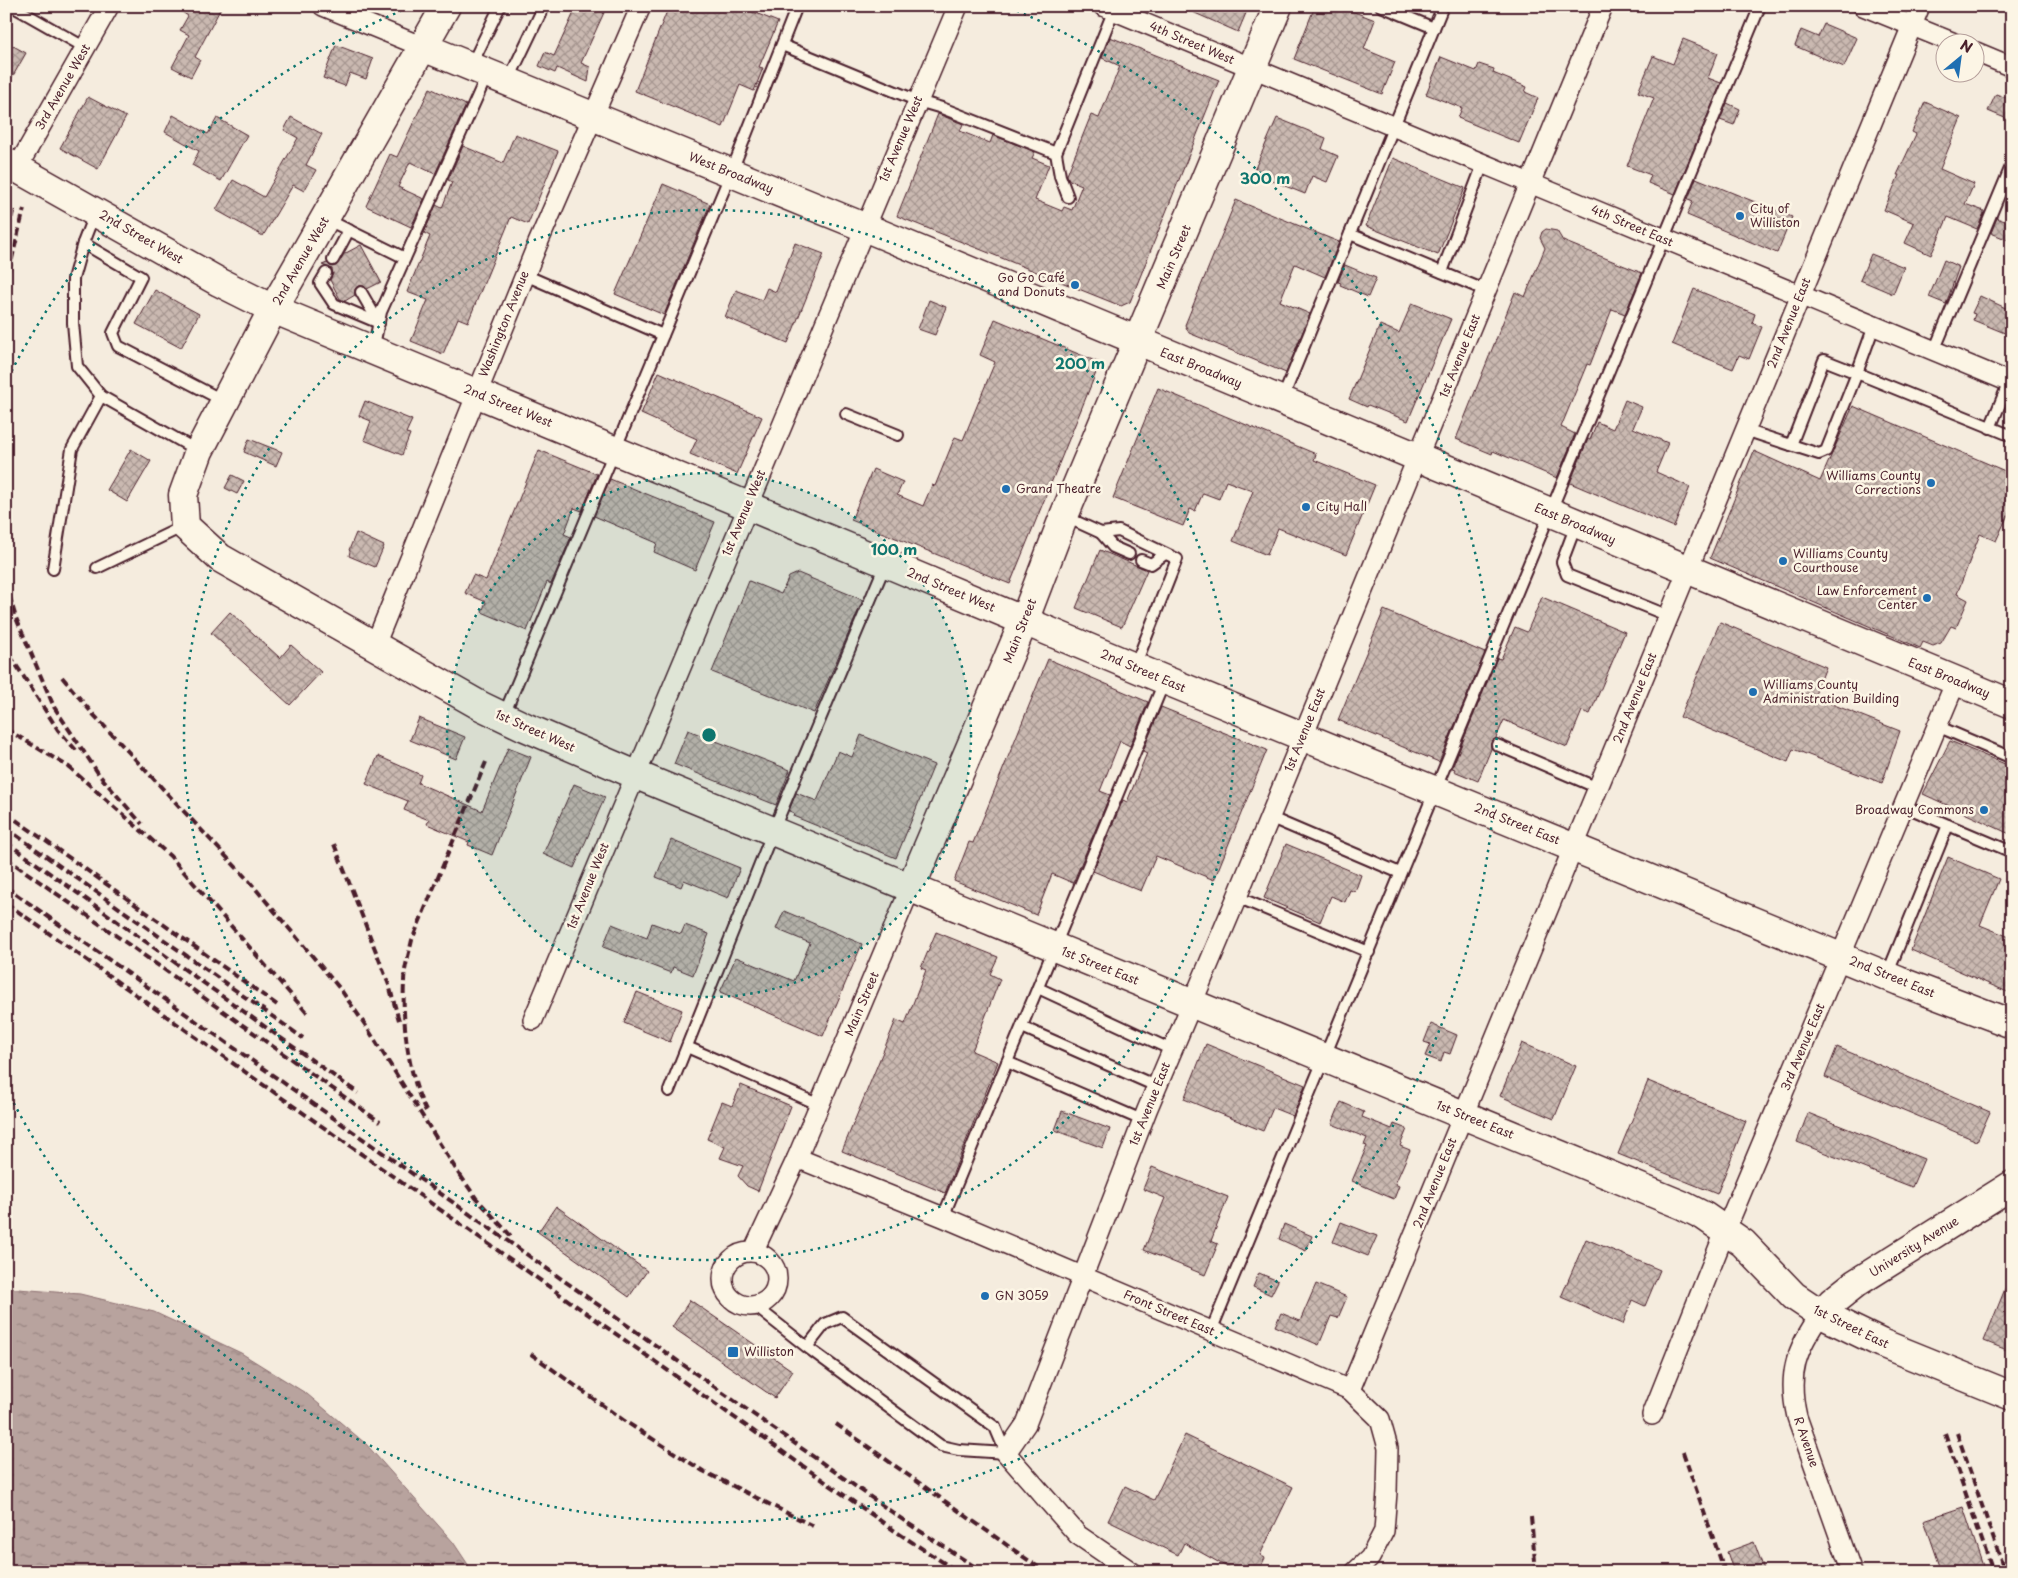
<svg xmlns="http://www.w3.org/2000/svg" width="2018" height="1578" font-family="'Playpen Sans',sans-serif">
  <defs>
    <pattern id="water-ripples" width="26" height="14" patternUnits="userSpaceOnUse" patternTransform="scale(1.25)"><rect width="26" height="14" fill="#b8a39e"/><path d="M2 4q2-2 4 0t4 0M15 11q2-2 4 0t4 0" fill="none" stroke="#988481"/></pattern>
    <pattern id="building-cross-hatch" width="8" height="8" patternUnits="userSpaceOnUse" patternTransform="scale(1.25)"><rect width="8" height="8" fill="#cab9b1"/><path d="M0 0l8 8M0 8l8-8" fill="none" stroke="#a69690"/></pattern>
  </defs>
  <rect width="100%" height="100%" fill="#f5ecde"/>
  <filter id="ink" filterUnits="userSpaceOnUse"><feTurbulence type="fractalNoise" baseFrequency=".02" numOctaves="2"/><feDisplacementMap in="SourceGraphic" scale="10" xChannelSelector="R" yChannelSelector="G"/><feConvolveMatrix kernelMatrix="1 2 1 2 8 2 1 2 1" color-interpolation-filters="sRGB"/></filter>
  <g filter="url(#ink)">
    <!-- water -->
    <path fill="url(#water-ripples)" stroke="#8c6e70" d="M6,1288L80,1294L154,1312L241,1353L307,1394L366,1444L453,1542L473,1572H6Z"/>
    <!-- building -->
    <g fill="url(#building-cross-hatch)" stroke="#4a1f2b">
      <path d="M173,6H222L195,57L200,60L191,77L172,67L189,35L180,30L188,16Z"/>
      <path d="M577,6H607L581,63L590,67L588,82L557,68L555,73L539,66L545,52L554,56Z"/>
      <path d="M669,6H738L778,22L759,67L763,68L754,91L740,85L723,127L635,91Z"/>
      <path d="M1179,6H1249L1238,32Z"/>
      <path d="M1315,6H1339L1375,20L1364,49L1395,62L1382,94L1294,59Z"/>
      <path d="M1824,24L1857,38L1844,67L1795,46L1801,30L1818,37Z"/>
      <path d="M1110,37L1219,80L1130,302L1121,306L897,216L938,114L963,124L960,131L990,143L993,135L1035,152L1032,158L1049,165L1035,200L1062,211L1064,207L1072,210L1082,185L1069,180L1067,175L1091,115L1099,118L1120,66L1102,58Z"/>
      <path d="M1683,39L1718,53L1708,78L1721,83L1675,194L1648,183L1651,175L1627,166L1654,98L1638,92L1653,56L1673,64Z"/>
      <path d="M6,42L26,53L6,88Z"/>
      <path d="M336,45L373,59L366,79L350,73L345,86L323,78Z"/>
      <path d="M1441,57L1476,71L1479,64L1494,69L1493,73L1527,87L1525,92L1538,98L1519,143L1458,118L1462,108L1426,94Z"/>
      <path d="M430,88L466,105L435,174L410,162L398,187L424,199L411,227L366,206L390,154L397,157Z"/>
      <path d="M1996,94L2012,100V121L1988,111Z"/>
      <path d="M88,97L126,117L98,169L60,148Z"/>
      <path d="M1925,102L1961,118L1940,169L1974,184L1965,204L1984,211V213L1977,229L1948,217L1931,255L1905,243L1914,223L1884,210L1899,175H1897L1916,134L1912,132Z"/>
      <path d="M1727,103L1740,109L1734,125L1720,120Z"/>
      <path d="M173,115L208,134L217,118L247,135L221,181L192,165L199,151L165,132Z"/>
      <path d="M291,117L322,134L306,165L316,170L304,191L293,185L263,236L216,210L233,180L264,197L298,138L284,130Z"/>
      <path d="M1277,118L1326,138L1322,149L1338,156L1327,182L1312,176L1305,194L1253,173Z"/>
      <path d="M515,134L558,151L528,224L511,217L468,322L458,318L443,354L411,341L428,300L407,292L430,236L424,233L436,205L442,208L452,182L448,180L463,146L503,163Z"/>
      <path d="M1393,158L1465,188L1438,255L1366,226Z"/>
      <path d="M1696,178L1792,217L1777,253L1687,215L1693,201L1688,199Z"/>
      <path d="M663,184L710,204L664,315L615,294Z"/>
      <path d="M1236,200L1339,242L1325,277L1295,264L1280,301L1310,314L1286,373L1189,333L1185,325Z"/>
      <path d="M1997,218L2012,224V231L2008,240L1991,233Z"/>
      <path d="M1546,229L1557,231L1563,241L1642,273L1625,314L1612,309L1590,365L1587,364L1561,427L1575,434L1557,478L1493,451L1492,454L1456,439L1515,292L1525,297L1545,248L1540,238L1542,232Z"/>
      <path d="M795,243L824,254L788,343L725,317L736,290L762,300L767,288L776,292Z"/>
      <path d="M361,245L381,282L367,289L364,286H358L355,289V295L345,301L340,299L330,280L333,274L332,269L322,265L327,263L330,266H336L344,254Z"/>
      <path d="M1871,254L1904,267L1893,294L1860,280Z"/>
      <path d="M1944,260L1959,267L1946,304L1929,297Z"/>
      <path d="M1345,265L1376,278L1368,297L1340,285L1341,283L1338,282Z"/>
      <path d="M1694,289L1755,314L1752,323L1762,327L1749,359L1739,355L1733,369L1672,344Z"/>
      <path d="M155,290L199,314L181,348L136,324Z"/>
      <path d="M1980,296L2012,311V336L1973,320L1975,314L1972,313Z"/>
      <path d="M929,300L946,307L935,335L918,329Z"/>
      <path d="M1412,303L1451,319L1408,421L1368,405L1367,407L1349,399L1380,325L1399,333Z"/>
      <path d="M995,319L1100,363L1010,584L851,520L873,469L903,482L897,495L923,506L932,485L935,486L955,437L963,440L995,362L980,355Z"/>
      <path d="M659,372L762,417L737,474L690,454L697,439L641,414Z"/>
      <path d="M1158,388L1316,454L1314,460L1375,485L1346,555L1278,528L1267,555L1233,541L1253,491L1226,481L1219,499L1203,493L1195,511L1190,509L1183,526L1113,498Z"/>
      <path d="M1625,400L1642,407L1633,428L1668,443L1656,472L1690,487L1674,527L1570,483L1588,439L1590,440L1597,422L1613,429Z"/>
      <path d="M365,401L412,420L406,433L410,434L402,455L364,440L371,421L359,416Z"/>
      <path d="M1853,406L2012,474V506L1996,541L1980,534L1957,594L1968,600L1956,628L1951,626L1941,643L1933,646L1923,642L1920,648L1710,558L1754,451L1820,481Z"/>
      <path d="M249,439L282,452L276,466L244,452Z"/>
      <path d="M131,449L151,461L127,502L107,490Z"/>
      <path d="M539,450L597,474L582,511L574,508L564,534L571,537L551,584L547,582L527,631L482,612L486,602L465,593L473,575L486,580Z"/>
      <path d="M232,475L244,481L237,494L225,488Z"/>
      <path d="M610,479L715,522L695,570L654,552L657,543L594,516Z"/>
      <path d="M356,533L384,546L375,567L349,556L350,551L349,550Z"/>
      <path d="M1100,550L1147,570L1122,627L1076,608Z"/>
      <path d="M798,573L863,600L814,713L712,672L749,581L781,594L789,577Z"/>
      <path d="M1542,597L1625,632L1590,714L1582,711L1567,747L1504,720L1496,738L1491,743V749L1478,781L1454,771L1455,769L1452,768L1497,658L1501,659L1515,627L1527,632Z"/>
      <path d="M1384,610L1485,653L1439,762L1338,720Z"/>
      <path d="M230,612L280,658L291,645L321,672L290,705L211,633Z"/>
      <path d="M1720,622L1826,667L1814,697L1900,731L1882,783L1793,749L1788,762L1680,717Z"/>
      <path d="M1048,659L1148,702L1130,746L1120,741L1100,791L1110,795L1073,883L1052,874L1036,915L954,881L969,842L973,843Z"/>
      <path d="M1161,707L1267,750L1214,880L1156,856L1141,891L1093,871L1123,800L1127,802L1147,753L1143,751Z"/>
      <path d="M419,718L465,737L456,759L410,740Z"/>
      <path d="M688,730L790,770L776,805L674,764Z"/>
      <path d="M861,735L934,765L896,858L793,816L794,813L789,811L796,793L817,801L838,751L852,757Z"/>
      <path d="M1950,741L2012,767V835L1923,794Z"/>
      <path d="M508,748L531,757L492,855L468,845L469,842L427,824L429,820L404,810L408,801L366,784L378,756L421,775L418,783L482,811Z"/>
      <path d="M574,784L605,797L574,868L543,854Z"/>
      <path d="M671,840L740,868L728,898L684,880L681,887L656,877Z"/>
      <path d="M1286,844L1361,875L1355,892L1350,890L1345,902L1331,896L1320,922L1264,898Z"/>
      <path d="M1948,857L1999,879L1980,925L2012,938V994L1911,950Z"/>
      <path d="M784,911L862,944L823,1036L720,992L736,957L794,981L810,943L776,929Z"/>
      <path d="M652,923L681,934L685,925L709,934L693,975L673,967L671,973L603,947L612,924L647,938Z"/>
      <path d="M936,932L998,957L990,974L1000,979L972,1051L998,1062L945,1193L842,1151L896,1020L905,1024L926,970L921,968Z"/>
      <path d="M637,992L682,1010L670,1042L624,1023Z"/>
      <path d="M1431,1024L1457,1035L1450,1054L1444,1052L1441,1062L1425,1056L1430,1044L1424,1042Z"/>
      <path d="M1522,1043L1576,1066L1554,1119L1500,1096Z"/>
      <path d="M1206,1044L1305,1085L1293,1116L1273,1108L1263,1131L1184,1099Z"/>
      <path d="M1837,1047L1990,1112L1977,1141L1825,1077Z"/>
      <path d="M1648,1081L1746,1121L1717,1194L1618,1154Z"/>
      <path d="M741,1085L791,1106L758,1191L747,1186L738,1176L743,1166L720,1158L725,1147L707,1139L722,1102L732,1106Z"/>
      <path d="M1341,1102L1364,1112L1362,1117L1392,1129L1394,1124L1407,1129L1400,1146L1410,1150L1395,1184L1399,1186L1394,1199L1352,1181L1367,1146L1364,1145L1367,1138L1332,1124Z"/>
      <path d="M1062,1111L1110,1129L1103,1148L1055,1130Z"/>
      <path d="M1808,1113L1924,1159L1912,1187L1797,1142Z"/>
      <path d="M1152,1167L1228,1197L1211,1241L1218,1244L1205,1275L1144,1250L1165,1198L1143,1189Z"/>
      <path d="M556,1206L647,1271L629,1297L538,1232Z"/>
      <path d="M1341,1222L1377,1236L1368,1256L1333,1242Z"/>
      <path d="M1284,1224L1312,1236L1306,1251L1279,1239Z"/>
      <path d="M1586,1239L1660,1270L1645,1306L1632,1300L1623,1324L1561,1297Z"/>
      <path d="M1259,1273L1278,1281L1271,1295L1253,1287Z"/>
      <path d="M2011,1274H2012V1352L1984,1341Z"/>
      <path d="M1316,1284L1347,1297L1338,1318L1331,1316L1319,1345L1275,1326L1281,1313L1300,1321Z"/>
      <path d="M690,1300L793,1371L775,1398L672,1327Z"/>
      <path d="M1185,1435L1293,1487L1260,1555L1265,1558L1258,1572H1236L1184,1543L1178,1555L1108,1521L1125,1486L1154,1500Z"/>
      <path d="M1963,1507L1985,1572H1942L1924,1520Z"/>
      <path d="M1754,1542L1765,1572H1734L1727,1552Z"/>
    </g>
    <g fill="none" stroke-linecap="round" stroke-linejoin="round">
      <defs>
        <g id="lane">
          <path d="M12,6L86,48"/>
          <path d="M1381,6L1434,28"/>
          <path d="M782,45L918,101L942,108L1056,153"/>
          <path d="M471,66L500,6"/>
          <path d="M508,81L544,6"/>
          <path d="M1068,197L1060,176L1056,153L1115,7"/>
          <path d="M95,212L83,243L141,277L113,333L118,346L224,401"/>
          <path d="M326,219L405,258"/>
          <path d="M1350,234L1487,291"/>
          <path d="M83,243L73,279V323L77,366L101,396L198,451"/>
          <path d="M333,260L349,230"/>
          <path d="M1442,272L1483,164"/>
          <path d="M326,273L320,283L334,304L379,323"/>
          <path d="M525,275L663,335"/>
          <path d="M361,292L379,323"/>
          <path d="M373,350L381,312L487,75"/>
          <path d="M1934,351L2012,164"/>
          <path d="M1282,400L1443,6"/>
          <path d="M846,414L898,435"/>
          <path d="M1990,428L2009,382"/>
          <path d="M1745,430L1791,445L1824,360L1857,373L1874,326"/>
          <path d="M1791,445L1819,454L1826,451L1857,373L2012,436"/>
          <path d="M1064,516L1101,533L1113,547L1129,554"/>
          <path d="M1576,525L1562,562L1567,575L1669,616"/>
          <path d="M1101,533L1119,531L1177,559L1135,666"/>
          <path d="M1141,560L1151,564L1165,554"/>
          <path d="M97,568L184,526"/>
          <path d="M53,569L72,449L101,396"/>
          <path d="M503,717L731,173L797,6"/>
          <path d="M1937,726L2012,758"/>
          <path d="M1497,745L1598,788"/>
          <path d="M1269,817L1400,873"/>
          <path d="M1948,825L2012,852"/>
          <path d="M1237,897L1369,952"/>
          <path d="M1887,975L1948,825L1904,806"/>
          <path d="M1038,988L1172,1050"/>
          <path d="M1022,1027L1156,1086"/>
          <path d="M687,1047L820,1105"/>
          <path d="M1007,1062L1142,1120"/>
          <path d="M669,1091L773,831L885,565"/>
          <path d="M943,1217L1164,682"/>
          <path d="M755,1306L807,1347L941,1446L959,1450L1006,1453L995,1427L842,1317L825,1324L807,1347"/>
          <path d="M1211,1331L1760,6"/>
        </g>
        <g id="street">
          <path d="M323,6L423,47"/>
          <path d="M1103,6L2012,383"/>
          <path d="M1863,6L1952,42"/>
          <path d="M1976,52L2012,67"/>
          <path d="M17,168L109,6"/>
          <path d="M375,645L538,243L641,6"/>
          <path d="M533,1020L958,6"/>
          <path d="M797,1158L943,1217L1350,1390L1380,1419L1388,1448L1387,1492L1384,1531L1370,1558L1355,1572"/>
          <path d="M753,1252L797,1158L911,887"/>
          <circle cx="750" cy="1279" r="27"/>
          <path d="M1821,1314C1796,1349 1787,1374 1797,1417L1852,1572"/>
          <path d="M1350,1390L1920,6"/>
          <path d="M1652,1415L1726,1229L1956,681"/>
          <path d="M1132,1572L1078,1535L1006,1453L1026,1424L1147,1110L1237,897L1603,6"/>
        </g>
        <g id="secondary">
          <path d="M446,6L273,309L886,563L1165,680L1899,981L2012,1024"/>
          <path d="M423,47L864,227L2012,704"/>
          <path d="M1821,1314L1832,1302L1856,1283L2012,1185"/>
        </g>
        <g id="primary">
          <path d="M6,162L219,282L273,309L199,451L183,495L185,526L220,558L481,706L525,727L634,774L1682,1205L1704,1216L1743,1243L1794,1296L1821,1314L1881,1343L2012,1396"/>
          <path d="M911,887L1024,621L1064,516L1278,6"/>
        </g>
      </defs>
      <!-- lane casing -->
      <use href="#lane" stroke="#4a1f2b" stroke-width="14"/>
      <!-- street casing -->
      <use href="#street" stroke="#4a1f2b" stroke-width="22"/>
      <!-- secondary casing -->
      <use href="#secondary" stroke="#4a1f2b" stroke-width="31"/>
      <!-- primary casing -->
      <use href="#primary" stroke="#4a1f2b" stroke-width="31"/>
      <!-- lane -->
      <use href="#lane" stroke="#fcf5e5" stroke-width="10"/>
      <!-- street -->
      <use href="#street" stroke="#fcf5e5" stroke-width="19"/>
      <!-- secondary -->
      <use href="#secondary" stroke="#fcf5e5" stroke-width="28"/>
      <!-- primary -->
      <use href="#primary" stroke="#fcf5e5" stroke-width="28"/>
      <!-- rail -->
      <g stroke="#4a1f2b" stroke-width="4" stroke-dasharray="8 4" stroke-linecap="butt">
        <path d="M6,241L14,207"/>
        <path d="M6,283L24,209"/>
        <path d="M6,584L16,618L54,707L100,776L142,824"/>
        <path d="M6,644L11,657L58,730L76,750"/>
        <path d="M62,677L92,713L249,881L341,990L366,1026L462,1179"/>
        <path d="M6,729L69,767L170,856L307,1013"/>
        <path d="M6,813L280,1007"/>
        <path d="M6,828L303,1038"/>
        <path d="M6,842L358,1093"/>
        <path d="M334,844L389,985L400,1024"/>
        <path d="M6,858L380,1122"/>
        <path d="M6,887L906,1522L983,1572"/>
        <path d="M6,903L895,1531L958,1572"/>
        <path d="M426,1111C408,1075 402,1022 404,982C404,968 409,954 412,940L486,762"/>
        <path d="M460,1175L476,1198L511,1236"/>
        <path d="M531,1354L623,1420L703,1471L813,1526"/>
        <path d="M836,1424L1045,1572"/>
        <path d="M1957,1433L2005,1572"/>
        <path d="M1945,1434L1993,1572"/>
        <path d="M1683,1452L1725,1572"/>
        <path d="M1531,1517L1536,1572"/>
      </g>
    </g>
  </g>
  <!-- distance rings -->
  <circle cx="709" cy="735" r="262" fill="#0f766e" fill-opacity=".12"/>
  <g fill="none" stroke="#0f766e" stroke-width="2.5" stroke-dasharray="2.5 5">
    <circle cx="709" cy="735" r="262"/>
    <circle cx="709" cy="735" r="525"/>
    <path d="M8 378A787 787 0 0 1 408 8M1010 8A787 787 0 1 1 8 1092"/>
  </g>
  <!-- markers -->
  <g fill="#1f6fb2" stroke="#fcf5e5" stroke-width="2">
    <circle cx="1740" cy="216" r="5"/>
    <circle cx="1075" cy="285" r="5"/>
    <circle cx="1931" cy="483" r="5"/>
    <circle cx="1006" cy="489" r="5"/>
    <circle cx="1306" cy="507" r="5"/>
    <circle cx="1783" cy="561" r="5"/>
    <circle cx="1927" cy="598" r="5"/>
    <circle cx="1753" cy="692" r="5"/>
    <circle cx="1984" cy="810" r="5"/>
    <circle cx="985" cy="1296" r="5"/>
    <rect x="727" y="1346" width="12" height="12" rx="2.5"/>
  </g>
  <g text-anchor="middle" stroke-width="5" stroke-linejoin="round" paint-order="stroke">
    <!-- street labels -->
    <g font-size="12" fill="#4a1f2b" stroke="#fcf5e5">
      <text transform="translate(1192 43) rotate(23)" y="4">4th Street West</text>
      <text transform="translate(63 87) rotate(-60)" y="4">3rd Avenue West</text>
      <text transform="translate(901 139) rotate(-67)" y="4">1st Avenue West</text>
      <text transform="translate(731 173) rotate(22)" y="4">West Broadway</text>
      <text transform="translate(1632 226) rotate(23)" y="4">4th Street East</text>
      <text transform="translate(141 237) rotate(30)" y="4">2nd Street West</text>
      <text transform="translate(1174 257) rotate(-67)" y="4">Main Street</text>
      <text transform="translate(301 261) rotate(-60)" y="4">2nd Avenue West</text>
      <text transform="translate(1789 323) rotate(-68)" y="4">2nd Avenue East</text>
      <text transform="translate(504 324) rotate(-68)" y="4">Washington Avenue</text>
      <text transform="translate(1460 356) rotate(-68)" y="4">1st Avenue East</text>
      <text transform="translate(1201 368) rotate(22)" y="4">East Broadway</text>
      <text transform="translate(508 406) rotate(22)" y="4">2nd Street West</text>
      <text transform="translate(744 513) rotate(-67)" y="4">1st Avenue West</text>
      <text transform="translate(1575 524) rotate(23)" y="4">East Broadway</text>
      <text transform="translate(951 590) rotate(23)" y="4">2nd Street West</text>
      <text transform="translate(1020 631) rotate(-68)" y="4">Main Street</text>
      <text transform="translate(1143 671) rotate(23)" y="4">2nd Street East</text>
      <text transform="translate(1949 678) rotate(22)" y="4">East Broadway</text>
      <text transform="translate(1635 698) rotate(-68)" y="4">2nd Avenue East</text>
      <text transform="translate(1305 730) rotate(-68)" y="4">1st Avenue East</text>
      <text transform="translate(535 731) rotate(24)" y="4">1st Street West</text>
      <text transform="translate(1517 824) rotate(22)" y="4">2nd Street East</text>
      <text transform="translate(588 886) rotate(-68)" y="4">1st Avenue West</text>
      <text transform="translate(1100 966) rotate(22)" y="4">1st Street East</text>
      <text transform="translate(1892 977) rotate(22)" y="4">2nd Street East</text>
      <text transform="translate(862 1004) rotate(-67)" y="4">Main Street</text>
      <text transform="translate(1803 1047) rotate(-67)" y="4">3rd Avenue East</text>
      <text transform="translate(1150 1104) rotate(-68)" y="4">1st Avenue East</text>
      <text transform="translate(1475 1120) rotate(22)" y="4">1st Street East</text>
      <text transform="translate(1435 1183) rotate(-68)" y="4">2nd Avenue East</text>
      <text transform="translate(1914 1247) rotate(-32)" y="4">University Avenue</text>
      <text transform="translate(1169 1313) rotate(23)" y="4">Front Street East</text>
      <text transform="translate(1851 1327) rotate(26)" y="4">1st Street East</text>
      <text transform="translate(1806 1442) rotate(71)" y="4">R Avenue</text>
    </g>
    <!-- poi labels -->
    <g font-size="12" fill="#4a1f2b" stroke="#fcf5e5" text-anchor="start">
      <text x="1750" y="213">City of<tspan x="1750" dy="14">Williston</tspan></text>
      <text x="1065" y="282" text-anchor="end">Go Go Café<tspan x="1065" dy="14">and Donuts</tspan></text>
      <text x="1921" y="480" text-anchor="end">Williams County<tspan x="1921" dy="14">Corrections</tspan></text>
      <text x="1016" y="493">Grand Theatre</text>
      <text x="1316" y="511">City Hall</text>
      <text x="1793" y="558">Williams County<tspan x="1793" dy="14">Courthouse</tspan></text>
      <text x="1917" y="595" text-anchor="end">Law Enforcement<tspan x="1917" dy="14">Center</tspan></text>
      <text x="1763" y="689">Williams County<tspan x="1763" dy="14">Administration Building</tspan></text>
      <text x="1974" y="814" text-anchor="end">Broadway Commons</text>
      <text x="995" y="1300">GN 3059</text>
      <text x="744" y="1356">Williston</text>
    </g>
  </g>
  <circle cx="709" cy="735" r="8" fill="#0f766e" stroke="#fcf5e5" stroke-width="2.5"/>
  <g font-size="15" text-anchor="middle" font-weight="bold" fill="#0f766e" stroke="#fcf5e5" stroke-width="5" stroke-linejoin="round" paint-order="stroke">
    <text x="1265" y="184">300 m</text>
    <text x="1080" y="369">200 m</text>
    <text x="894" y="555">100 m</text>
  </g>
  <!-- margin -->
  <rect width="2018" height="1578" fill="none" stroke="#fcf5e5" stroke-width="25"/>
  <rect x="12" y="12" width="1993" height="1553" fill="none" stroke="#4a1f2b" stroke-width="2" filter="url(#ink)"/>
  <!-- north arrow -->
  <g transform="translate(1960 58) rotate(29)"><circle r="24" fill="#fcf5e5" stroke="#b59f9b"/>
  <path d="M0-4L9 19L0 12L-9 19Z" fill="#1f6fb2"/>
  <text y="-8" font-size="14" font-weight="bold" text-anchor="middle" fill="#4a1f2b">N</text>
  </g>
</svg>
